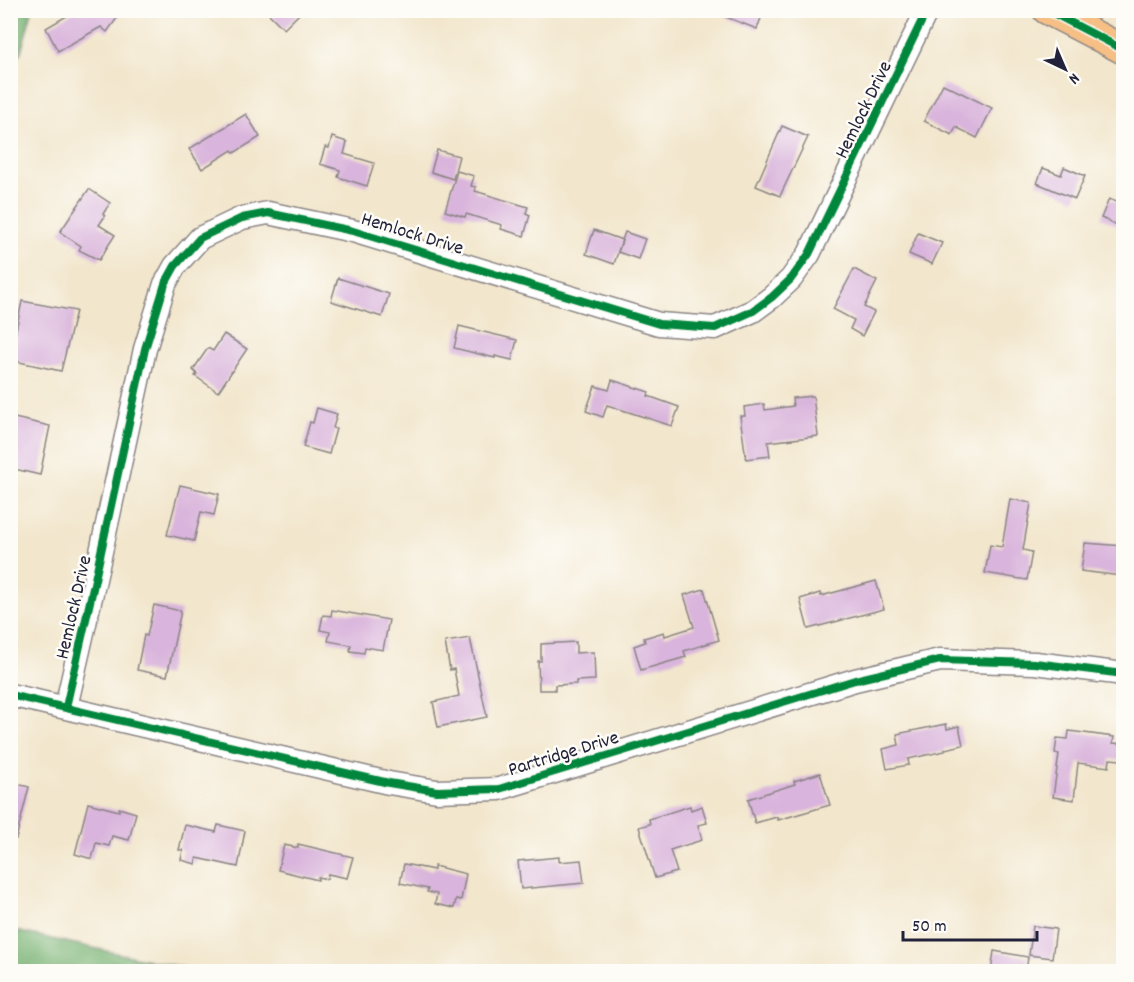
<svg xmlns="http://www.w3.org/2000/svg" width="1134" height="982" font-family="Dekko,sans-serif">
  <rect width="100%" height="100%" fill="#fdfcf7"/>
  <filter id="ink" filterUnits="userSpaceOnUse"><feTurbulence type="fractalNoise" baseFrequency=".0167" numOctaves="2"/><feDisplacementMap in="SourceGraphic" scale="12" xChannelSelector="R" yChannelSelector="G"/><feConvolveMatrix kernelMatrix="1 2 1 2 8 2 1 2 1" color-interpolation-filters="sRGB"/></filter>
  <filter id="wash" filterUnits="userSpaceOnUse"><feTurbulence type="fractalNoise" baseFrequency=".008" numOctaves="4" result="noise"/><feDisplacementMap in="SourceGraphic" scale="24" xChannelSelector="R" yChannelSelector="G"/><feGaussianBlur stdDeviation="1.35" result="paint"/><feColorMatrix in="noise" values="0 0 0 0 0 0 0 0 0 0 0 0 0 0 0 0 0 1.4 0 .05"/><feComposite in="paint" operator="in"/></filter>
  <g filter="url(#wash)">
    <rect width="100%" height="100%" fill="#f2e6cc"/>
    <!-- forest -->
    <g fill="#75b06f" stroke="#4c6955" stroke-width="1.5">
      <path d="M11,10L32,11L21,52L11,67Z"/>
      <path d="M10,930H11L198,971H11Z"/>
    </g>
    <g id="blocks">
      <!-- building -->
      <g fill="#d9b4dc">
        <path d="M77,10H123L107,32L101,27L58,51L46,28Z"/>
        <path d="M265,10H303L284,29Z"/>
        <path d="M713,10H764L757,29L713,12Z"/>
        <path d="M943,84L992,108L977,138L956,127L952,135L924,121Z"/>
        <path d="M246,114L260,137L234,153L232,150L202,169L189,149Z"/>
        <path d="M782,126L808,137L780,196L756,186Z"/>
        <path d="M332,137L347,142L344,154L374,163L367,186L338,177L340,170L320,164L325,147L329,148Z"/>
        <path d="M437,150L459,156L453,179L431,172Z"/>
        <path d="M1064,167L1085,176L1075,199L1037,183L1043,168L1061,175Z"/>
        <path d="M457,171L474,176L471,186L476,187L475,191L528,207L526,213L530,215L524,236L501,229L502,225L466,214L465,217L445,211Z"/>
        <path d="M89,189L110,203L103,214L105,216L99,225L115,235L99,260L79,250L81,246L60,232Z"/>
        <path d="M1109,199L1124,205V228L1101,218Z"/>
        <path d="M594,230L622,240L614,264L586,254Z"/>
        <path d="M625,232L645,239L638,259L618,252Z"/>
        <path d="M918,233L942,243L932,264L909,254Z"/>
        <path d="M854,269L877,281L864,307L874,312L862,336L850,329L854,320L833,309Z"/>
        <path d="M338,278L389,294L382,317L331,301Z"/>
        <path d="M22,301L76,311L61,371L10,360Z"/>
        <path d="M459,326L517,340L512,360L495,356V358L454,348Z"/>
        <path d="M224,334L247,349L218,392L195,376L197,374L193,370L208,348L213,351Z"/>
        <path d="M612,380L649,392L648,396L679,407L672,426L607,405L603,417L586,411L595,386L609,390Z"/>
        <path d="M813,396L818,436L768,442L770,456L746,459L740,416H745L744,407L764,404L765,410L793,406L792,398Z"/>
        <path d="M317,408L337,414L333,428L336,429L329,454L303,447L310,422L313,423Z"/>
        <path d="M10,417L50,426L40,475L10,468Z"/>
        <path d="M180,485L219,494L214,515L201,512L194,541L167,535Z"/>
        <path d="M1010,499L1031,503L1023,550L1032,552L1027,580L985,573L990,545L1002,547Z"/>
        <path d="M1085,543L1124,546V569H1122L1121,576L1081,571Z"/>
        <path d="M876,581L884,609L808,629L800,599L820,593L821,596Z"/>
        <path d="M704,589L719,640L684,651L686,657L641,670L634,646L645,642L644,638L664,632L665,636L694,627L684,595Z"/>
        <path d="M154,605L181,611L167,676L137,670L144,635L147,636Z"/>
        <path d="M332,610L389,620L383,650L365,647L364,653L350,651L351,645L328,641L330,632L320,630L323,615L331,616Z"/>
        <path d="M470,638L487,717L438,727L433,702L459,696L454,669L450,670L445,642Z"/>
        <path d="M576,642V653L594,652L595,680L576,681V684L555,685V690H539L538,661H541V644Z"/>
        <path d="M946,724L947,729L959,726L963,745L945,749V751L908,759L909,765L887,769L883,749L899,745L897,734Z"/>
        <path d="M1069,731L1114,737L1113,743L1123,744L1121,760L1110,759L1109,767L1078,763L1074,800L1053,797L1059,754L1055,753L1057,738L1068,739Z"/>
        <path d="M820,773L830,805L778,820L777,817L755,823L748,799L795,784L794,781Z"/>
        <path d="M10,782L29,787L16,839H10Z"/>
        <path d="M88,803L119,811V808L136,813L129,840L112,836L109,846L96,843L92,859L75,854Z"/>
        <path d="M690,806L691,810L702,806L707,823L698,825L702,840L670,850L677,872L655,878L639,827L650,824L649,819Z"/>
        <path d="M185,825L216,832L218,825L245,831L238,867L197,858L196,864L181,860L183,850H179Z"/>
        <path d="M298,844L353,857L347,878L328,874L327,879L318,877V880L278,870L284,845L298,848Z"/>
        <path d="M559,857V862L581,860L584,883L521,889L518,861Z"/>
        <path d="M404,864L434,870V866L466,874L461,900L456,899L454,908L435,904L437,894L427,892L428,889L400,883Z"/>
        <path d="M1033,926L1056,929L1052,958L1029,955Z"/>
        <path d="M994,951L1028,957L1026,972H991Z"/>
      </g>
    </g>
  </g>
  <g filter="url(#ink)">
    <use href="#blocks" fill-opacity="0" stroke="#8a8484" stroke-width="1.5"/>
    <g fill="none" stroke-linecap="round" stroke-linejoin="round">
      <defs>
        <g id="minor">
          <path d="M10,695L389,783L437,791L499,789L855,680L940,660L1035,663L1124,674"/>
          <path d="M66,707L94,584L145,349L165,284L175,266L200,238L242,218L268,213L353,231L659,324L715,328L753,311L772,297L791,279L809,254L927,10"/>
        </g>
        <path id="major" d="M1047,10L1124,50"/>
      </defs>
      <!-- minor casing -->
      <use href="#minor" stroke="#8a8484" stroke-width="25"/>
      <!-- major casing -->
      <use href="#major" stroke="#8a8484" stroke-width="31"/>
      <!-- minor -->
      <use href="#minor" stroke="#fff" stroke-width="22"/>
      <!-- major -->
      <use href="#major" stroke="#f5bf86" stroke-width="28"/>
      <defs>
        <g id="cycleway">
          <path d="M1047,10L1124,50"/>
          <path d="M10,695L389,783L437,791L499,789L855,680L940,660L1035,663L1124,674"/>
          <path d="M66,707L94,584L145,349L165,284L175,266L200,238L242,218L268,213L353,231L659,324L715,328L753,311L772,297L791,279L809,254L927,10"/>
        </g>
      </defs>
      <!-- cycleway casing -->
      <use href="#cycleway" stroke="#fdfcf7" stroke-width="11"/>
      <!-- cycleway -->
      <use href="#cycleway" stroke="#00873e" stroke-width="8"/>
    </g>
  </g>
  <g text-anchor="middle" stroke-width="5" stroke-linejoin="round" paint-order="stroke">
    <!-- street labels -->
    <g font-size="20" fill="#22223b" stroke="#fdfcf7">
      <text transform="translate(862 109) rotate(-64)" y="7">Hemlock Drive</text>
      <text transform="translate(413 232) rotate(17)" y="7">Hemlock Drive</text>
      <text transform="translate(72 607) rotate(-77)" y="7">Hemlock Drive</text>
      <text transform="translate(563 752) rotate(-17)" y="7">Partridge Drive</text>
    </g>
  </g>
  <!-- margin -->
  <rect width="1134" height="982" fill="none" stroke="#fdfcf7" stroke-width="36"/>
  <!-- north arrow -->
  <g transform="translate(1065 69) rotate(136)" stroke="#fdfcf7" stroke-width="4.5" paint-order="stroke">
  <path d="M0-4.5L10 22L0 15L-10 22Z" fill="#22223b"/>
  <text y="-9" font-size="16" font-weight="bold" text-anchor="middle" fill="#22223b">N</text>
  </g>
  <!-- scale -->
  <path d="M903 931v9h134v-9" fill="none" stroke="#22223b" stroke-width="3"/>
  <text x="912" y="931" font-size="18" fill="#22223b" stroke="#fdfcf7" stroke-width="4.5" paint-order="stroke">50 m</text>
</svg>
